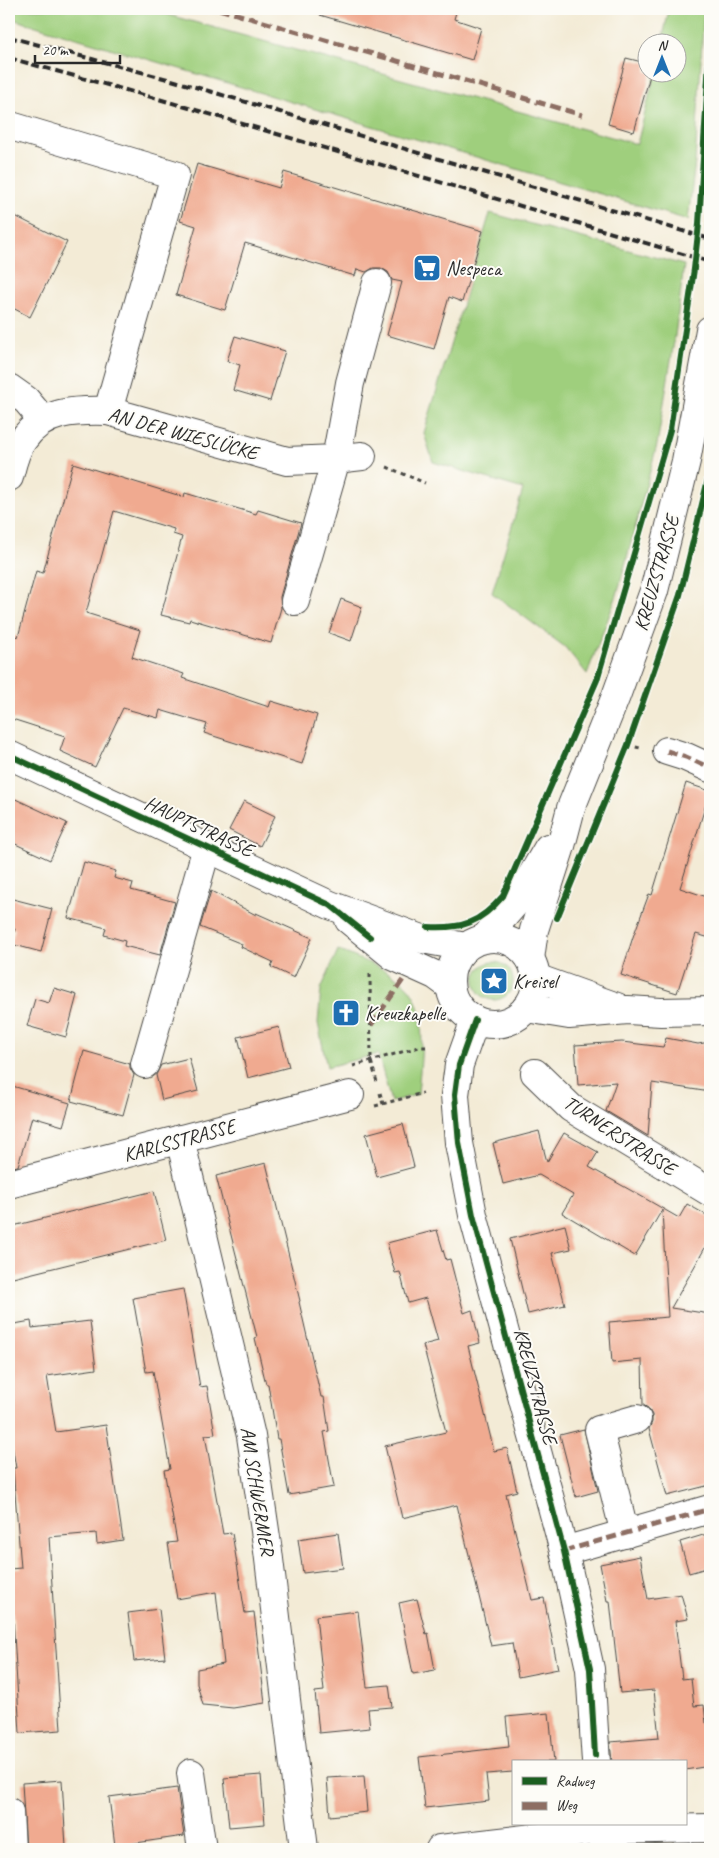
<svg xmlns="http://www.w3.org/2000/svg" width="719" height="1858" font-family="Caveat,sans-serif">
  <rect width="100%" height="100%" fill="#fdfcf7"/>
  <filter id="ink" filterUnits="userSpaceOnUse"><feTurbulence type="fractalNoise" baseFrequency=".02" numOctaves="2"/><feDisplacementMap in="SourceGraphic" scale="10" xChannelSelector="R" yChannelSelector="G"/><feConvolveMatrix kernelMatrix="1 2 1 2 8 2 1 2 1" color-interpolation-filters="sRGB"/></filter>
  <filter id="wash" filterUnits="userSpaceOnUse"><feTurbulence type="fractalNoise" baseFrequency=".0096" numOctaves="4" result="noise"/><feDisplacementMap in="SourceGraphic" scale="20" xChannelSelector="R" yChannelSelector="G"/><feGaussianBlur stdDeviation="1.12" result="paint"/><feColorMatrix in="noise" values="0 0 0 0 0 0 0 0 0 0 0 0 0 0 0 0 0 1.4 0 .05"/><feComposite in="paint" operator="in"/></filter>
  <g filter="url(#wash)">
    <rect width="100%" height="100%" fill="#f3ebd6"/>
    <!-- green -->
    <g fill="#9fcf7d" stroke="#657d54">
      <path d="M9,9H147L637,144L655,73L676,72V42H662L669,9H704L695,162L688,220L9,18Z"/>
      <path d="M490,213L684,265L675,336L657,445L617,595L587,674L565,647L492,593L523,489L433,462L424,433Z"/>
      <path d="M338,950C360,960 388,968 406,985C430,1008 420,1063 418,1094L391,1102L378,1054L327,1067L318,1023L321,989Z"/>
      <circle cx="494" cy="981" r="19"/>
    </g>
    <g id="blocks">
      <!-- building -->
      <g fill="#f0aa90">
        <path d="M320,9H457L454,19L481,28L472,60L320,15Z"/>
        <path d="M626,58L646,63V72H651L634,132L608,124Z"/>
        <path d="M197,164L279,188L284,172L483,231L462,302L449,297L434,349L387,335L402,282L392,280L388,272L381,268H373L366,272L357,269L355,276L245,243L225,310L176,295L196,226L180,221Z"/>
        <path d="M9,213L67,242L30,317L9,306Z"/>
        <path d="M235,336L285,351L270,401L233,390L240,365L227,361Z"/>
        <path d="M73,463L184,497L185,493L256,514L258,510L301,523L280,597L281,608L271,643L190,619L189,622L161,615L182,537L173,534L174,529L114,511L86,613L140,630L132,657L184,674L182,678L269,707L271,701L317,715L302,764L204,733L207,724L160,710L158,718L123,708L95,767L60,751L65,736L9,718V634L18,637L36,571L43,573Z"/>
        <path d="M341,599L362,607L351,641L329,633Z"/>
        <path d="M686,783L710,791L680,888L710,898V938L696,934L677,993L621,975L633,937L649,894L652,895Z"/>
        <path d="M9,796L67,823L50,860L9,841Z"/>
        <path d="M244,801L275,816L260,846L229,830Z"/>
        <path d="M84,862L116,871L114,878L133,883L131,890L175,902L160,955L124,946L125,941L104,935L106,928L68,918Z"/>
        <path d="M211,891L256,915V913L312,938L294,978L271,967L273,962L241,947L242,944L200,927Z"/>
        <path d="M9,898L52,909L41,952L11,944L15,929L9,927Z"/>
        <path d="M54,988L77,995L66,1037L27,1026L35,999L49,1003Z"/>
        <path d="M279,1027L289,1067L248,1078L238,1037Z"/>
        <path d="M666,1038L698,1044L710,1042V1092L652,1083L648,1136L606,1111L616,1082L578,1085L575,1045L622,1042L663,1047Z"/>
        <path d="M84,1051L130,1064V1068L134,1075L123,1115L71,1101Z"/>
        <path d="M189,1058L198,1091L162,1100L156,1075L161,1065Z"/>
        <path d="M9,1085L70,1103L63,1126L32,1117L18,1166L9,1168Z"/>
        <path d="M403,1124L414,1167L377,1177L366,1134Z"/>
        <path d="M539,1131L547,1162L564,1133L598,1152L589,1167L639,1195L679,1218L687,1204L710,1217V1239L671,1308L710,1314V1485L667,1496L649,1429L652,1422V1415L648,1408L643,1405L642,1360L612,1363L609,1322L668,1317L662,1210L635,1256L562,1213L573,1195L539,1175L503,1184L493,1143Z"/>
        <path d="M266,1163L300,1301L299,1302L321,1397H324L329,1431L324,1432L334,1487L289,1495L279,1439H277L268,1384H266L255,1338L257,1337L216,1176Z"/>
        <path d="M154,1191L166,1240L9,1279V1227Z"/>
        <path d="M565,1225L571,1249L552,1253L565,1305L528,1314L510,1239Z"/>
        <path d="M437,1230L446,1260L450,1259L464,1313L472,1310L480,1343L468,1346L494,1451L507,1448L517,1491L506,1494L532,1600L544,1598L558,1669L518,1677L512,1643L491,1646L457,1505L402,1518L385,1446L446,1432L423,1345L438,1341L426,1298L408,1303L400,1272L395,1273L387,1243Z"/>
        <path d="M183,1289L200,1387L207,1386L215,1434L205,1435L223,1534L232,1533L245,1613L254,1612L265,1703L233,1708L203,1705L197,1684V1669L224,1664L216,1592L177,1599L168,1543L177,1542L164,1470L170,1469L153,1371L146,1372L133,1298Z"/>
        <path d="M31,1321L32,1328L90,1321L96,1369L47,1376L56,1432L106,1425L123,1540L97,1544L96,1533L49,1537L61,1730L20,1733L10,1569L21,1568L13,1468H16L9,1427V1325Z"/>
        <path d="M584,1429L598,1491L576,1497L560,1435Z"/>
        <path d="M338,1533L343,1568L303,1573L298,1539Z"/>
        <path d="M710,1533V1567L689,1573L680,1542Z"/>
        <path d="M640,1556L648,1599L681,1594L688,1619L675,1621L682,1679L691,1678L694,1706L704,1705L706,1723L710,1722V1766L685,1770V1762H612L610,1742L659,1738L654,1690L620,1693L610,1601H607L600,1564Z"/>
        <path d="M417,1599L426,1634L428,1633L435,1670L413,1674L399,1603Z"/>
        <path d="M159,1609L165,1658L134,1661L128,1613Z"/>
        <path d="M358,1611L367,1687L389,1685L392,1707L368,1709L370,1728L319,1733L315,1692L324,1691L316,1616Z"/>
        <path d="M549,1713L554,1762H513V1772L486,1774L489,1801L425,1808L419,1757L509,1747L506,1717Z"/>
        <path d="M261,1775L265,1824L229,1827L224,1778Z"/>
        <path d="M364,1776L367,1812L330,1816L327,1778Z"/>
        <path d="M62,1780L66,1847L26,1849L22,1783Z"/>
        <path d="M177,1788L184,1836L115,1846L109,1797Z"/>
      </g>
    </g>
  </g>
  <g filter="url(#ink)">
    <use href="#blocks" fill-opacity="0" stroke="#494845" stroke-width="1"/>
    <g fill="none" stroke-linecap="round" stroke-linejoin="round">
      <defs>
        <g id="minor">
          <path d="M11,126L175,175L108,411"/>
          <path d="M9,388L26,400L43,420"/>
          <path d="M9,477C12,465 15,450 23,440C43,410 76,410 108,411L287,461L336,459L362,456"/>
          <path d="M295,601L336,459L350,383L377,283"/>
          <path d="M667,751L686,757L710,768"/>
          <path d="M9,755L330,905L422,939L466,947"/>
          <path d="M349,920L393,956L435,975L450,986"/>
          <circle cx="493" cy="981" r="43"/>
          <path d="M484,939L517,901L548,848"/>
          <path d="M530,959L534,930L561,846L571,808L616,696L654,591L686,461L710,330"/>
          <path d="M536,978L617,1007"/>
          <path d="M526,1008L569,1015L628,1010L661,1012L710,1011"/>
          <path d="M475,1020L459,1065L455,1095L459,1143L473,1215L564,1551L590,1669L596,1762"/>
          <path d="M145,1064L207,847"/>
          <path d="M535,1073L571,1108L710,1192"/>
          <path d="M180,1139L251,1436L268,1551L304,1849"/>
          <path d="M9,1184L350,1095"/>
          <path d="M625,1534L599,1430L637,1419"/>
          <path d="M564,1551L710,1509"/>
          <path d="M191,1773L202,1849"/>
          <path d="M9,1812L11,1849"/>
          <path d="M440,1849L601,1830L710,1828"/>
        </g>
      </defs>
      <!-- minor casing -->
      <use href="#minor" stroke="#494845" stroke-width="30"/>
      <!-- path -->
      <g stroke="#494845" stroke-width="3" stroke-dasharray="4 4" stroke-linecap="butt">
        <path d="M387,467L425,483"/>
        <path d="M628,745L640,748"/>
        <path d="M370,974L371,1061L377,1082"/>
        <path d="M353,1066L419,1047H426"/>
        <path d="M380,1093L383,1104"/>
        <path d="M375,1106L423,1093"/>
      </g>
      <!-- minor -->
      <use href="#minor" stroke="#fff" stroke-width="28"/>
      <!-- rail -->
      <g stroke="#2b2b2b" stroke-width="4" stroke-dasharray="8 4" stroke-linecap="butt">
        <path d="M9,37L175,81L710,239"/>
        <path d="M9,58L162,100L710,262"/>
      </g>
      <!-- quiet -->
      <g stroke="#8d6e63" stroke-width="5" stroke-dasharray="10 5" stroke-linecap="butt">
        <path d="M219,9L582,115"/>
        <path d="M667,751L686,757L710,768"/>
        <path d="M371,1025L405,977"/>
        <path d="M564,1551L710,1509"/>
      </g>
      <defs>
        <g id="cycleway">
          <path d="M9,755L330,905L370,937"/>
          <path d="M557,918L628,745L680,595L710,471"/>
          <path d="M428,927C462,929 480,923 503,896L597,680L670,430L694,269L699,224L710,45"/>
          <path d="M475,1020L459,1065L455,1095L459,1143L473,1215L564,1551L590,1669L595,1755"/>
        </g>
      </defs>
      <!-- cycleway casing -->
      <use href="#cycleway" stroke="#fdfcf7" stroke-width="9"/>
      <!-- cycleway -->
      <use href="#cycleway" stroke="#1b5e20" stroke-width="6"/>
    </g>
  </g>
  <!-- icons -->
  <defs>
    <symbol id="supermarket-square" viewBox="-11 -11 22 22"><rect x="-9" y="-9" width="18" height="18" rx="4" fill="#1f6fb2" stroke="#fdfcf7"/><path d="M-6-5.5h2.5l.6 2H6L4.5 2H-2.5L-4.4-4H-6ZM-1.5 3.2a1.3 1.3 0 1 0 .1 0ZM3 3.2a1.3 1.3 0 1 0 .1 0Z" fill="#fff"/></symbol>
    <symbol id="sight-square" viewBox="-11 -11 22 22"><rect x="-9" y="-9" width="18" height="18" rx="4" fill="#1f6fb2" stroke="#fdfcf7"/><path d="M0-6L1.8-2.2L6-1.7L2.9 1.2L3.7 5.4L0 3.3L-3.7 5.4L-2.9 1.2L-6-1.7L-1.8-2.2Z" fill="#fff"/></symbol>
    <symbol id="church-square" viewBox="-11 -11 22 22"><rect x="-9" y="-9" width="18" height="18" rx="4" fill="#1f6fb2" stroke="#fdfcf7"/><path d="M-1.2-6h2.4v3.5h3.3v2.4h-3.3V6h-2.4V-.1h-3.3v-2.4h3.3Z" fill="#fff"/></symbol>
  </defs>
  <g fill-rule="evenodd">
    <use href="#supermarket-square" x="411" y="252" width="32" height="32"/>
    <use href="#sight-square" x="478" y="965" width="32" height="32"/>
    <use href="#church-square" x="330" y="997" width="32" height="32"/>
  </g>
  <g text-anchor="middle" stroke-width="4" stroke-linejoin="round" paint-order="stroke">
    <!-- poi labels -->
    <g font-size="20" fill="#2b2b2b" stroke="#fdfcf7" text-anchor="start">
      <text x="446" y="275">Nespeca</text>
      <text x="513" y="988">Kreisel</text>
      <text x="365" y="1020">Kreuzkapelle</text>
    </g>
    <!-- street labels -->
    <g font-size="20" fill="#2b2b2b" stroke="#fdfcf7">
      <text transform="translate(183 433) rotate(15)" y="7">AN DER WIESLÜCKE</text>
      <text transform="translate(656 573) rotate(-74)" y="7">KREUZSTRASSE</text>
      <text transform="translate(199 826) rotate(25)" y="7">HAUPTSTRASSE</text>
      <text transform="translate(620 1135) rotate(33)" y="7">TURNERSTRASSE</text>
      <text transform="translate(179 1140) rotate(-15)" y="7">KARLSSTRASSE</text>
      <text transform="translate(536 1386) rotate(75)" y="7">KREUZSTRASSE</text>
      <text transform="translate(258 1491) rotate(81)" y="7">AM SCHWERMER</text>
    </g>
  </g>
  <!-- margin -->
  <rect width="719" height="1858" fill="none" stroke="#fdfcf7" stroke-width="30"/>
  <!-- legend -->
  <rect x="512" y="1760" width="175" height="65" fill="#fdfcf7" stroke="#a9a8a5"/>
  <rect x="522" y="1777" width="25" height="8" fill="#1b5e20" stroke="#a9a8a5"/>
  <text x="556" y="1786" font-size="15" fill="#2b2b2b">Radweg</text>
  <rect x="522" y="1802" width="25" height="8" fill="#8d6e63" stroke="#a9a8a5"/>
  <text x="556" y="1810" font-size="15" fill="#2b2b2b">Weg</text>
  <!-- north arrow -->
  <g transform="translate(662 58)"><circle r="24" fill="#fdfcf7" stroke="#a9a8a5"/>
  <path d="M0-4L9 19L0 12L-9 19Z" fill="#1f6fb2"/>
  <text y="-8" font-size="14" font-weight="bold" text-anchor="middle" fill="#2b2b2b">N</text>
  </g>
  <!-- scale -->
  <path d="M35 55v8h85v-8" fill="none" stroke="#2b2b2b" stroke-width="2.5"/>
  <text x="42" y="55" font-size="15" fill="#2b2b2b" stroke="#fdfcf7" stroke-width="4" paint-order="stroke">20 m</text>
</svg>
